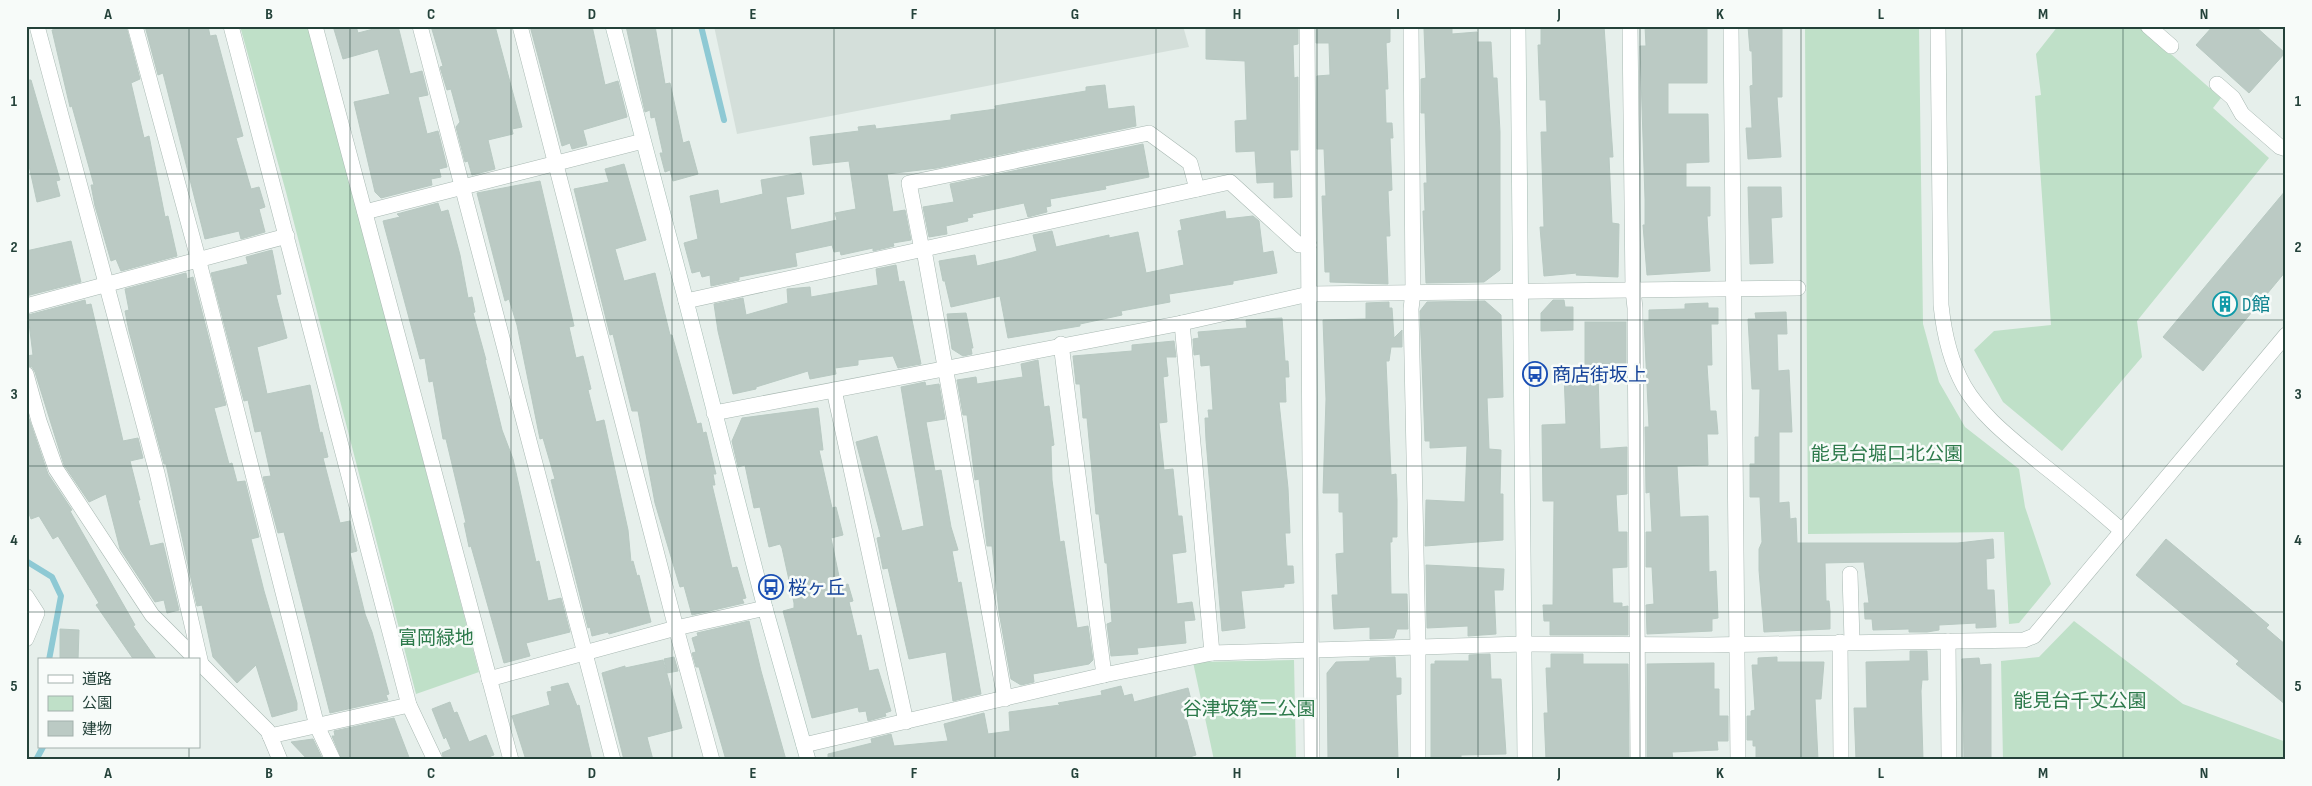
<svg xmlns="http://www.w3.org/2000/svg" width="2312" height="786" font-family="'Sofia Sans Condensed','Noto Sans JP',sans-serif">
  <rect width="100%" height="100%" fill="#e6efeb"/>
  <!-- built -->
  <path fill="#d4dfda" d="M714,26H1183L1189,47L737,134Z"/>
  <!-- green -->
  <g fill="#bfe0c8">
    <path d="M240,26H308L479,672L416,694L286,192Z"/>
    <path d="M1805,26H1919L1923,324L1939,382L1965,427L2019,469L2025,507L2051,584L2019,623L2009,624L2004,532L1808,534Z"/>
    <path d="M2058,26H2164L2155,40L2221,98L2213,108L2269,158L2137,321L2142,357L2062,451L2003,402L1974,350L1994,331L2051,325L2035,96L2041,95L2036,54Z"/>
    <path d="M2074,621L2183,704L2286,742V760H2003L2001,661L2039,657Z"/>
    <path d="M1294,660L1296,760H1214L1193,662Z"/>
  </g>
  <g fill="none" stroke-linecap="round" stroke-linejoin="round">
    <!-- stream -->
    <g stroke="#8ec9d4" stroke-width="6">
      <path d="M701,26L724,120"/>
      <path d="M26,561L52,577L61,596L49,660"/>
      <path d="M36,760L43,747"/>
    </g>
  </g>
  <!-- building -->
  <g fill="#bbcac4" stroke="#b8c9c2">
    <path d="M55,26H126L140,79L131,83L144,138L149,136L165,217L168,216L177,256L121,271L116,259L111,261L95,206L91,185H94L72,106L70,107L52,30L56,29Z"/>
    <path d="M145,26H208L210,36L216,35L243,136L236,138L251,189L259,187L265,207L259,209L265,232L241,239L239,231L205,239L163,73L158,75Z"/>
    <path d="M333,26H356L358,33L385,26H398L410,74L422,71L428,95L418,97L427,134L438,131L447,167L439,169L441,177L431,179L432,185L381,198L375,192L354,102L390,94L378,49L343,59Z"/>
    <path d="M431,26H495L522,127L512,129L513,134L488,140L495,169L472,175L468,161L465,162L456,127L460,122L451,89L447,90L440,67L443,66Z"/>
    <path d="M530,26H592L605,85L618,81L627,117L583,130L587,145L572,149L570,143L562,146Z"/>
    <path d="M626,26H655L665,84L670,83L683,143L689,141L698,174L673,181L670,170L665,172L660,153H663L655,117L651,118L650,110L645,112Z"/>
    <path d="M1206,26H1298V44L1293,45L1294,78L1298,77V150H1290L1292,197L1274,198V182L1257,183L1255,151L1236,152L1235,121L1247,120L1245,61L1206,59Z"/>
    <path d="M1316,26H1390V42L1386,43L1388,89H1385L1386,123H1392L1393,138H1390L1392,190L1388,191L1390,236H1386L1388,284L1330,282V272H1325L1322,196H1326L1324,149H1317V76L1330,75L1329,43H1316Z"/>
    <path d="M1541,26H1604L1613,157H1609L1612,223L1619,224L1618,277L1576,275L1577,273L1544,276L1540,227H1544L1541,132H1547L1546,100H1540L1538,45H1541Z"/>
    <path d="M1645,26H1707V83H1668V114H1708L1709,162L1686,163V187H1710V216H1707L1710,271L1647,275L1643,225H1645V199L1640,46H1646Z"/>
    <path d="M1748,26H1782V97H1777L1781,157L1748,159L1746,128H1752L1750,86L1753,85L1752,51H1750Z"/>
    <path d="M2213,26H2255L2285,53L2249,93L2196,45Z"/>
    <path d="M1452,28V34L1477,32V42H1491L1493,78H1497L1500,132V270L1484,282L1426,283L1423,211H1425L1424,183H1427L1425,113H1421V79L1426,78L1424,29Z"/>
    <path d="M26,80H31L60,180L56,181L60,196L37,202L26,152Z"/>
    <path d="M1105,85L1108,109L1134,106L1136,126L937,168L887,174L893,212L905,210L911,240L893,243L894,246L873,251V248L841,255L840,251L834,252L832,245L795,253L797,266L739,277V280L711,286L710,275L702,277L700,271L692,273L684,243L698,239L690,196L718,190L720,204L763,194L761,180L801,173L804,194L786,197L791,230L837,220L835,213L856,209L849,161L813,165L810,137L859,131L858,127L875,125L876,129L951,120V115L996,109L995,106L1086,91V87Z"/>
    <path d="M1143,144L1149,177L1105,186L1106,189L1050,199L1051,206L1046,207L1047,212L1028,217L1024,203L972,214L973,217L967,218L968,221L946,226L947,234L929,237L923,207L954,202L950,184Z"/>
    <path d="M624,164L646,240L615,249L624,281L655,273L670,335H672L697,424L701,423L703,433L706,432L716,474H713L715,485H712L717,506L732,568L737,567L746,598L742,599L744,603L692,615L684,586L680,587L655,503L638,411H632L613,334L610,335L574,189L609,182L605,169Z"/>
    <path d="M540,181L574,326L569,327L576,358L583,356L591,389L588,390L596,422L604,420L628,530L631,562L633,561L637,576L639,575L651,622L609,634L608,632L592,636L590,627L588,628L551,480L555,479L543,438L540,439L517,325L509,299L505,301L477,193Z"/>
    <path d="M1748,187H1781L1782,217L1771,218L1773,263L1750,264Z"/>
    <path d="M2286,190V271L2203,371L2163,337Z"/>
    <path d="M438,203L441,212L448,210L460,255L468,298L472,297L475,312L473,313L486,360H485L502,430L513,459L536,562L539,561L548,601L561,598L570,632L526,643L530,656L504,663L471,546L469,547L464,523H466L446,439H443L433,381L429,382L425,358L420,359L383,221L400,217L397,214Z"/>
    <path d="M1225,211L1226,219L1253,216L1259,221L1263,253L1273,251L1277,273L1233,281V284L1169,294L1170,302L1121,311L1122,315L1080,324V326L1008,338L1000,296L951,307L945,281H943L939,261L975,255L977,266L1012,258L1037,251L1033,235L1052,231L1056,247L1109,235V238L1138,232L1146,273L1184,265L1178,231L1182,230L1180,220Z"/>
    <path d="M71,241L81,282L26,296V251Z"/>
    <path d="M272,250L281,294L276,295L287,338L257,347L267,394L310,385L320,433L322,432L328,457L323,458L340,523L350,521L357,551L350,553L365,614L372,632L389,694L386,695L388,700L330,713L284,532L278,533L263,477L271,476L261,431L255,432L248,400L244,401L211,273L248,264L246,257Z"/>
    <path d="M896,265L899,282L904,281L921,364L898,368L893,356L858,360V365L835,368L836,374L810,379L808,371L756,387V389L733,394L718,331L714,304L743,298L746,315L788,303L787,289L810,287L811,297L878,285L876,269Z"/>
    <path d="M186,273L187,279L193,277L226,405L214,408L229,464L232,463L237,482L245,481L259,537L251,539L264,591L297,703V710L272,717L256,665L237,683L213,657L202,605L197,606L166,464H164L129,331L125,311L129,310L125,289Z"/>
    <path d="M85,300L86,305L91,304L123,441L138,438L143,458L130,461L140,500H138L150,546L163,543L179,610L167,613L164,600L155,602L120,549L106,494L89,502L64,465L35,372L32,367L26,365V356L33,355L28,315Z"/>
    <path d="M1553,300H1564L1565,307H1573V330L1541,331V313Z"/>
    <path d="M1485,301L1501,315L1503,397L1487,398L1489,449L1501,450L1500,494H1503V540L1425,546L1426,500L1465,502L1467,446L1430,448V441H1425L1420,311L1427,302Z"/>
    <path d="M1389,302V308H1392L1394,338L1402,330V347H1391L1389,361H1386L1391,475L1396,474L1397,500V537H1392V542H1390L1391,594H1407L1408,629H1397L1394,638L1370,639V627L1334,629L1332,595H1338L1336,554L1344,553L1343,512H1339V493H1323L1326,399L1323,320L1366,319V303Z"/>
    <path d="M1708,303V308H1718V324H1711L1712,365H1707L1710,411H1716L1718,434H1707L1708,465L1677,466L1680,517L1708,516L1709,572L1716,571L1718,618L1712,619V631L1647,634L1646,605L1654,604L1652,567H1646V532H1652L1650,492L1646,493L1645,427H1649L1644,321H1649V310L1685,309V304Z"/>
    <path d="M1786,312L1787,334H1777L1778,371L1789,370L1792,432H1779V503L1789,502L1790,519L1796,518L1797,543H1958L1993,539L1994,558L1986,559L1987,590H1994L1996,627L1976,628V623L1939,625V630L1927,632H1909V629L1873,630L1872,619H1865L1864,603H1869L1864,562L1825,563L1826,601H1829L1830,611V629L1764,632L1759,570V549L1762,542L1760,497H1750V464H1755V437H1759L1760,389H1752L1748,319H1756L1755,313Z"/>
    <path d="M966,313L973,348H971L972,354L963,356L952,349L947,314Z"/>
    <path d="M1282,318L1285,361H1288L1289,377H1285L1286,402H1279L1288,488L1290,533H1285L1287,566H1293L1294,583L1284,584V587L1241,591L1245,628L1222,631L1206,440L1205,418H1209L1208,410H1213L1210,365L1201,366L1200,354L1194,355L1193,339L1199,338L1198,332L1247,328L1246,320Z"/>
    <rect x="1585" y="322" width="41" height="43"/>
    <path d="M1174,341L1176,357H1166L1168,376L1163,377L1167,422L1159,423L1164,470L1173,469L1178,516H1182L1186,552L1172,554L1177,604L1192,602L1195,620L1184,621L1186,643L1137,648L1138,654L1111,656L1107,624L1112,622L1107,563H1105L1099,514H1096L1087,418H1083L1080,384H1076L1073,356L1132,351V345Z"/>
    <path d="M1038,360L1044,407L1049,406L1054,445L1051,446L1052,480L1060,542L1064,541L1077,628L1088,626L1093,660L1089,664L1033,674L1034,682L1021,685L1011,679L999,612L992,546H987L979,479L975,480L967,415H963L957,380L976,377L977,384L1023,377L1021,364Z"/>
    <path d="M1598,372L1600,449L1627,447V494L1616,495L1618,532H1627V567L1612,568L1613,603H1622V607L1628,606V635H1550V621H1544L1543,605H1553L1554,501H1543L1542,425L1566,424L1564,374Z"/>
    <path d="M925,382L926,386L939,384L945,419L926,422L935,471L941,470L951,527L958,550L952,551L958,583L961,582L981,694L953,701L946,652L909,659L888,568L883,569L877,538L881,537L856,442L877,436L902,531L924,526L901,387Z"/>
    <path d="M818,408L823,450H819L832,508L836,507L843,535L831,538L841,586L848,584L853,601L849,602L857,636L861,635L869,671L878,669L891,711L885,713L886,716L868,721L866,711L859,712L858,707L812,718L783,611L794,608V603L782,548L780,544L769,547L760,507L754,508L745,465L738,467L732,441L742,418Z"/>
    <path d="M26,410L48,474L72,510L70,511L135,625L133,626L157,660H134L96,605L99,603L58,536L53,539L39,516L31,519L26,506Z"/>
    <path d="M2166,539L2269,625L2266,628L2286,645V705L2236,664L2239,661L2136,575Z"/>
    <path d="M1426,565L1504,569L1503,590H1494L1496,634L1468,636V626L1427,628Z"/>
    <path d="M749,621L761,671L786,760H726L699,667H696L692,653L696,652L692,638L698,636L697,633Z"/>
    <path d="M60,629L79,630L78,660H60Z"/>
    <path d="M1910,651H1927L1928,680H1922L1921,691L1923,760H1856L1854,708H1867L1866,662L1910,661Z"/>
    <path d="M1490,654L1491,679H1501L1506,754L1461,755V760H1431V664H1435V661H1469V655Z"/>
    <path d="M1551,654H1583V664H1628L1629,760H1546L1544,713H1548L1546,668H1551Z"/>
    <path d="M674,657L678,671L667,673L664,659Z"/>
    <path d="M1395,657L1396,678H1401V694L1396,695L1398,760H1328L1327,673L1336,662L1370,661V658Z"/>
    <path d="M1777,657V662H1824L1821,699H1815L1818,760H1756V746H1753V740H1747V716H1751V711L1755,710L1752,665H1758V658Z"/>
    <path d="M1979,658L1980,665L1991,664V760H1964L1962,659Z"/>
    <path d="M663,660L682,728L647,737L653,760H624L602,673L625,666V668Z"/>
    <path d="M1714,663V689H1719V716H1728V741H1717L1718,750L1672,752L1673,760H1647V664Z"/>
    <path d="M568,683L577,706L579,705L592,760H526L512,716L550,705L547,692L552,691L551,687Z"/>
    <path d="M1121,686L1124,696L1132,694L1134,702L1188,688L1194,712L1185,714L1196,755L1180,760H828V754L872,743L871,739L891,734L894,746L948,741L944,724L984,713L988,734L1010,731L1009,712L1060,705L1058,703L1102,695L1101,691Z"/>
    <path d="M450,702L454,713L457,712L469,742L486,735L494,755L480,760H444L442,753L451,749L446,737L444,739L432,709Z"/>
    <path d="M394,718L410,760H342L332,736H335L334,731Z"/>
    <path d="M313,739L323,760H308L291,742Z"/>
  </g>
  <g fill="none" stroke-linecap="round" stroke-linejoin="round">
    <defs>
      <g id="street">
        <path d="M37,26L157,473L201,664"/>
        <path d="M135,26L198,258L317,726L333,760"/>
        <path d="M231,26L409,705L435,760"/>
        <path d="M315,26L511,760"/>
        <path d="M420,26L613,760"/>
        <path d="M520,26L676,628L712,760"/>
        <path d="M1307,26L1312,760"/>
        <path d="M1411,26L1413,292L1411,309L1418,649V760"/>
        <path d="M1630,26L1633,290L1635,308L1638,760"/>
        <path d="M1731,26L1738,760"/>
        <path d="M1938,26L1941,305C1944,334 1950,361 1964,386C1982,417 2012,439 2039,462C2067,484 2095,507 2122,531"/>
        <path d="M2148,26L2171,46"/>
        <path d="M2217,84L2233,98L2242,114L2280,147L2286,149"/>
        <path d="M365,212L643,141"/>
        <path d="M922,250L909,183L1149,133L1190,163L1197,189"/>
        <path d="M924,250L1005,699"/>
        <path d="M686,301L1230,182L1299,245H1309"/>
        <path d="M26,306L287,236"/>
        <path d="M1182,323L1212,653"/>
        <path d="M1061,344L1104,675"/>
        <path d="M26,374L39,421L56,469L152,615L197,660"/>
        <path d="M834,390L906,722"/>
        <path d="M714,413L1182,323L1309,294L1798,288"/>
        <path d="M1850,574L1852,641"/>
        <path d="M26,596L37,613L26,639"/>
        <path d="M1948,641L1949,760"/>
        <path d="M1840,642L1841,760"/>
        <path d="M199,662L268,731L280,760"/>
        <path d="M489,679L676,628L765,608"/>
        <path d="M270,736L409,705"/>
        <path d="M804,745L1104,675L1212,653L1525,644L1709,645L2024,640L2034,636L2286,335"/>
      </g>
      <g id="secondary">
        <path d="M613,26L686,301L765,608L808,760"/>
        <path d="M1518,26L1525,760"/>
      </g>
    </defs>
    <!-- street casing -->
    <use href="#street" stroke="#a8b8b2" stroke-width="16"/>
    <!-- secondary casing -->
    <use href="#secondary" stroke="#a4bbb3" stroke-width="16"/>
    <!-- street -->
    <use href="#street" stroke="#fff" stroke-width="15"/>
    <!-- secondary -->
    <use href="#secondary" stroke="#fff" stroke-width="15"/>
  </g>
  <!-- grid -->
  <path fill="none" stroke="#24423a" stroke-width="1" stroke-opacity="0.55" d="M189,26V660M350,26V760M511,26V760M672,26V760M834,26V760M995,26V760M1156,26V760M1317,26V760M1478,26V760M1640,26V760M1801,26V760M1962,26V760M2123,26V760M26,174H2286M26,320H2286M26,466H2286M26,612H2286M189,747V760"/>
  <!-- icons -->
  <defs>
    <symbol id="building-ring" viewBox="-11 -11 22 22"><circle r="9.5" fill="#f7fbf9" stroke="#0f9aa8" stroke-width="1.5"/><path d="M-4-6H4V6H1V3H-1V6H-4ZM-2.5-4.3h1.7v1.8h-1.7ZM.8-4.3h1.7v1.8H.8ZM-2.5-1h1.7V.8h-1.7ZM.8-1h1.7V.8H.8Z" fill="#0f9aa8"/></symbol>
    <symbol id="bus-ring" viewBox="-11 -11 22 22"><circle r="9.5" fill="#f7fbf9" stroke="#1a4fb4" stroke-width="1.5"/><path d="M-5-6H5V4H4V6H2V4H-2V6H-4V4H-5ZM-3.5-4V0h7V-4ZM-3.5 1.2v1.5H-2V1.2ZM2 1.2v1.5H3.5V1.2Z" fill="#1a4fb4"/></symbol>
  </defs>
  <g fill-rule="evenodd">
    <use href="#building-ring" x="2211" y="290" width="28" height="28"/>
    <use href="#bus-ring" x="1521" y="360" width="28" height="28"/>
    <use href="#bus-ring" x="757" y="573" width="28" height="28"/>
  </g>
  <g text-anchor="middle" stroke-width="5" stroke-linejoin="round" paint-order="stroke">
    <!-- culture labels -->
    <g font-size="19" fill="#0d838f" stroke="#f7fbf9" text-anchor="start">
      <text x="2242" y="311">D館</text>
    </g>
    <!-- transit labels -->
    <g font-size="19" fill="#164399" stroke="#f7fbf9" text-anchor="start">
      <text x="1552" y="381">商店街坂上</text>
      <text x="788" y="594">桜ヶ丘</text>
    </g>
    <!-- park labels -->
    <g font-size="19" fill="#2d7a4b" stroke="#f7fbf9">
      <text x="1887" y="460">能見台堀口北公園</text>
      <text x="436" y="644">富岡緑地</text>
      <text x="2080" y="707">能見台千丈公園</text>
      <text x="1249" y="715">谷津坂第二公園</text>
    </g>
  </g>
  <!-- border -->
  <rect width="2312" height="786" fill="none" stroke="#f7fbf9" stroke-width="55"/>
  <!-- legend -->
  <rect x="38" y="658" width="162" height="90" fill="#f7fbf9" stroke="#a3b1ad"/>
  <rect x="48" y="675" width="25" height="8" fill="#ffffff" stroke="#a3b1ad"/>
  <text x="82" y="684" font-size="15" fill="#24423a">道路</text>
  <rect x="48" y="696" width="25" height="15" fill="#bfe0c8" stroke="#a3b1ad"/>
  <text x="82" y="708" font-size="15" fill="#24423a">公園</text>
  <rect x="48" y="721" width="25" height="15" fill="#bbcac4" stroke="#a3b1ad"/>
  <text x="82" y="734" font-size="15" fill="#24423a">建物</text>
  <rect x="28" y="28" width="2256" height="730" fill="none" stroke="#24423a" stroke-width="2"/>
  <g font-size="16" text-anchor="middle" font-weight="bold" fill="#24423a">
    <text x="108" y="19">A</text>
    <text x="269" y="19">B</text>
    <text x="431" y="19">C</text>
    <text x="592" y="19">D</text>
    <text x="753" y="19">E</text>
    <text x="914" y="19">F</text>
    <text x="1075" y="19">G</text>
    <text x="1237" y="19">H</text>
    <text x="1398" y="19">I</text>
    <text x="1559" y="19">J</text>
    <text x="1720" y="19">K</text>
    <text x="1881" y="19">L</text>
    <text x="2043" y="19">M</text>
    <text x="2204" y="19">N</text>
    <text x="14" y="106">1</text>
    <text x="2298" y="106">1</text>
    <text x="14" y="252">2</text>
    <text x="2298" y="252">2</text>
    <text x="14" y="399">3</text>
    <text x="2298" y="399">3</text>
    <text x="14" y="545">4</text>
    <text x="2298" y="545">4</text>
    <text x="14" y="691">5</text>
    <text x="2298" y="691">5</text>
    <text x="108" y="778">A</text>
    <text x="269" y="778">B</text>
    <text x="431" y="778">C</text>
    <text x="592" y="778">D</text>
    <text x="753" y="778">E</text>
    <text x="914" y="778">F</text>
    <text x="1075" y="778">G</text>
    <text x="1237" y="778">H</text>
    <text x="1398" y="778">I</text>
    <text x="1559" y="778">J</text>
    <text x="1720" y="778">K</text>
    <text x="1881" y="778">L</text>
    <text x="2043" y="778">M</text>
    <text x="2204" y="778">N</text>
  </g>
</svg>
